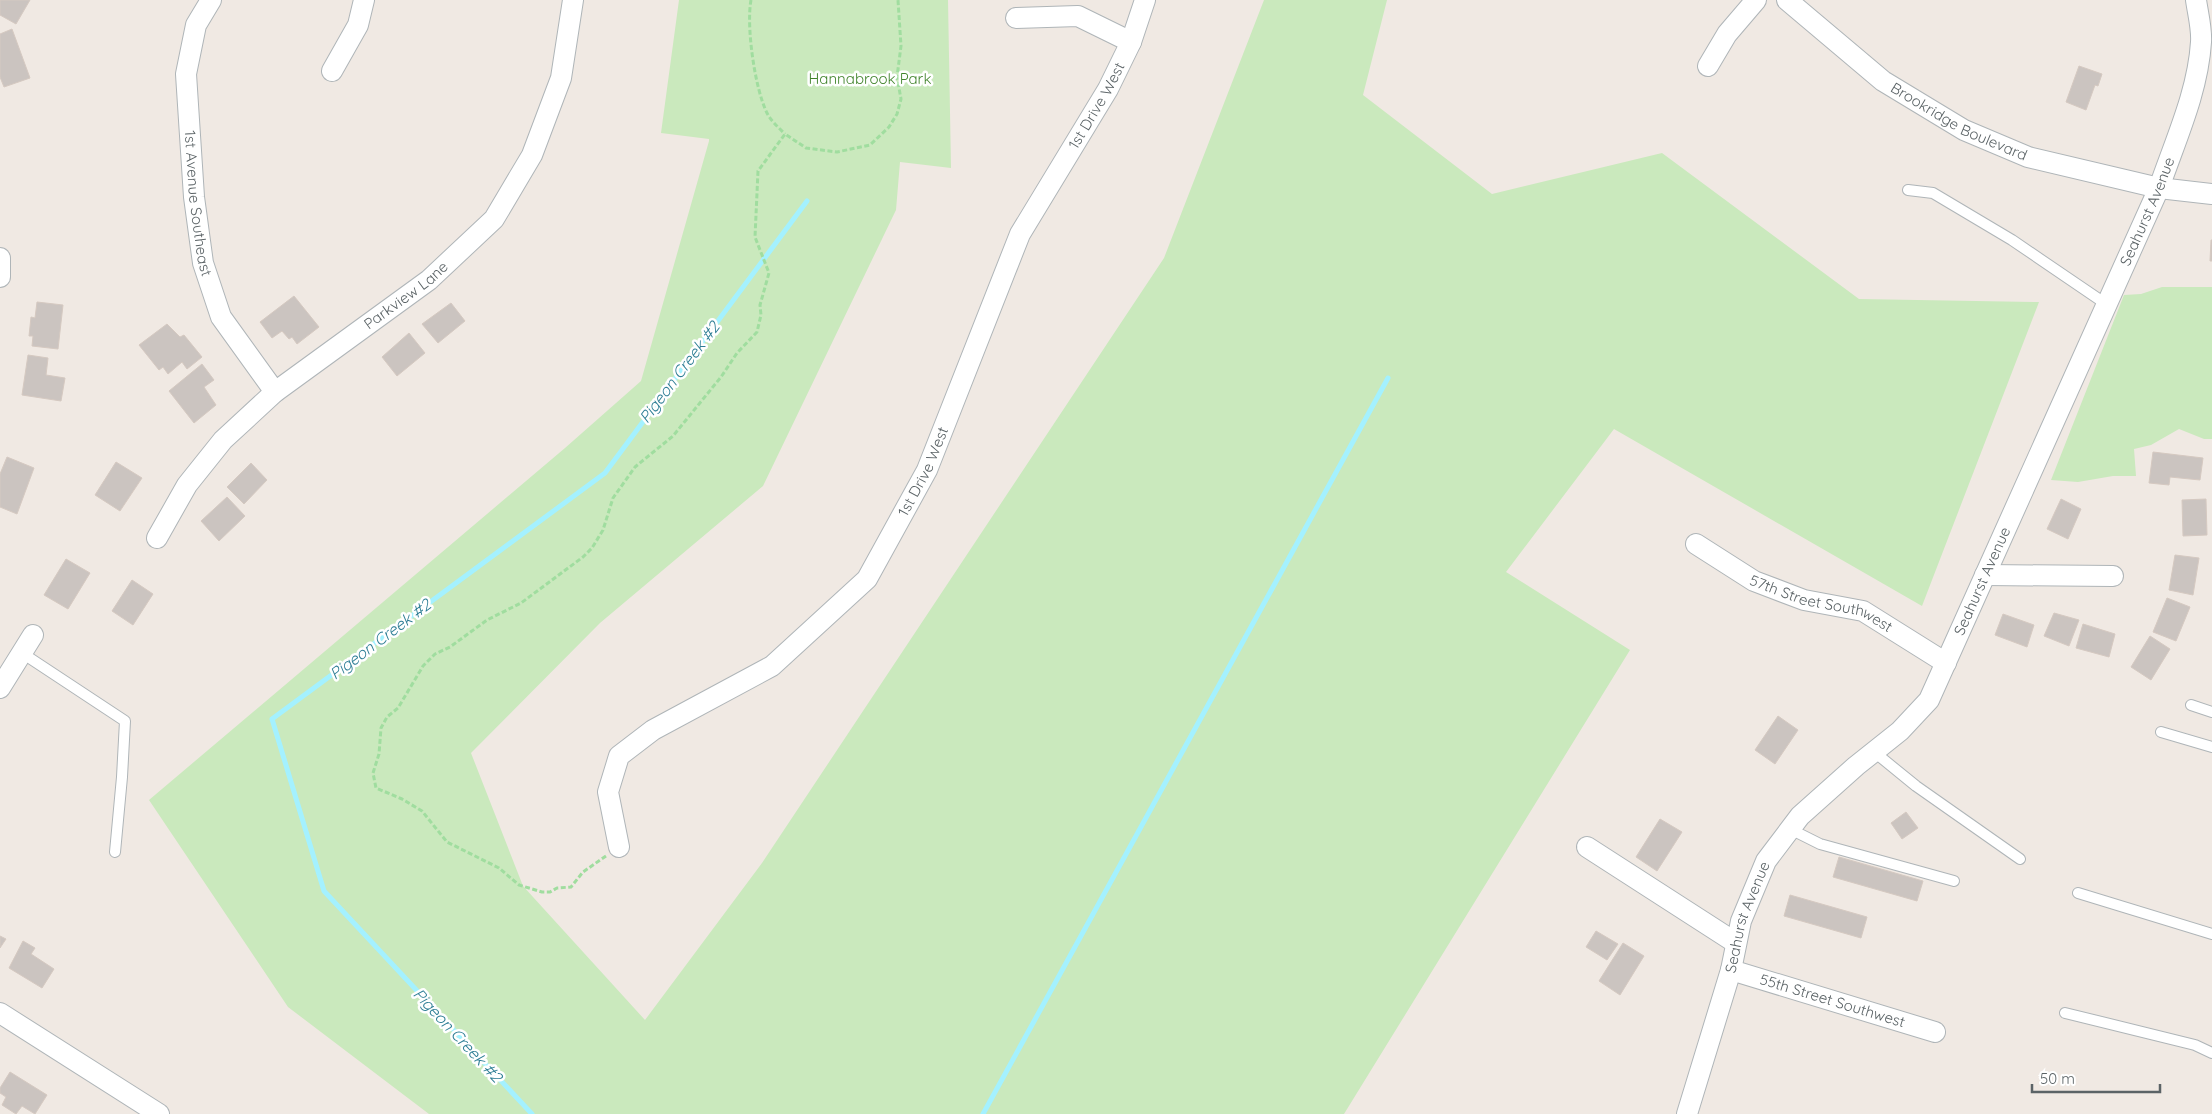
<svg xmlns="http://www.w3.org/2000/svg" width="2212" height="1114" font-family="Quicksand,sans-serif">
  <rect width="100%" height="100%" fill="#f0e9e3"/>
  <!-- green -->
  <g fill="#cae9bd">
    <path d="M679,0H948L951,168L900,162L896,210L763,486L600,623L471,753L523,886L645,1020L762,863L1164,258L1264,0H1387L1363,95L1492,194L1662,153L1859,299L2039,302L1922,606L1614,429L1506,572L1630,650L1344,1114H429L288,1007L149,800L565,448L641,381L709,141V139L661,133Z"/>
    <path d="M2162,287H2212V439H2204L2179,429L2151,445L2134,449L2136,476H2113L2078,482L2051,480L2124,295L2141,294Z"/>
  </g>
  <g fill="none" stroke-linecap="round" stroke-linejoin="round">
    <!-- stream -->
    <g stroke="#a4f1ff" stroke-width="5">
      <path d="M532,1114L324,891L272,719L605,473L807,201"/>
      <path d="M983,1114L1388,378"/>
    </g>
  </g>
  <!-- building -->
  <g fill="#cbc4c0" stroke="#d5c9c1">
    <path d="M0,0H30L16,24L0,15Z"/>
    <path d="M12,29L30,78L4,87L0,77V34Z"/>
    <path d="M2079,66L2102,74L2098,86L2095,85L2086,110L2066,102Z"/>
    <path d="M2211,240H2212V261H2210Z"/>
    <path d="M294,296L319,327L297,344L292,337L289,339L282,331L272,338L260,322Z"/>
    <path d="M37,302L63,305L58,349L32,346L33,336H29L31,317L35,318Z"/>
    <path d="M451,303L465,321L438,343L422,324Z"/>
    <path d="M167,324L180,337L184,335L202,357L187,369L182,362L168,374L163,367L159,370L139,345Z"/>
    <path d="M409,333L425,353L397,376L382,357Z"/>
    <path d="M28,355L48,358L46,375L65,378L61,401L22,395Z"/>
    <path d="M202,364L214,380L204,387L216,405L194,423L169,391Z"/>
    <path d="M2153,452L2203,458L2200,480L2170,477L2169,485L2149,483Z"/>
    <path d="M7,457L34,468L17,514L0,507V474Z"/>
    <path d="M116,462L142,478L120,511L95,495Z"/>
    <path d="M251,463L267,480L244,504L227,487Z"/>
    <path d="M227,497L245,516L219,541L201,521Z"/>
    <path d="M2061,499L2081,509L2068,539L2047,529Z"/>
    <path d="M2206,499L2207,535L2183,536L2182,500Z"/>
    <path d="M2175,555L2199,558L2193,595L2169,590Z"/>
    <path d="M66,559L90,573L68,609L44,595Z"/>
    <path d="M132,580L153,594L133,625L112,611Z"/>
    <path d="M2167,598L2190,607L2176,641L2153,632Z"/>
    <path d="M2054,613L2079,620L2069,646L2044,636Z"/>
    <path d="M2003,614L2034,625L2027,647L1995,635Z"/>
    <path d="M2083,624L2115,634L2109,657L2076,648Z"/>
    <path d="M2150,636L2170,649L2151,680L2131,667Z"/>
    <path d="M1778,716L1798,730L1775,764L1755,750Z"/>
    <path d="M1906,812L1918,828L1902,839L1891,823Z"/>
    <path d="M1660,819L1682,832L1657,871L1636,857Z"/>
    <path d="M1839,857L1923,881L1917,901L1833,877Z"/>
    <path d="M1790,895L1867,917L1861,938L1784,916Z"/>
    <path d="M1596,931L1618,944L1607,960L1586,947Z"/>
    <path d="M0,936L6,939L0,948Z"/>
    <path d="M23,941L35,948L31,954L54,969L42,988L9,968Z"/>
    <path d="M1623,943L1644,956L1620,995L1599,981Z"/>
    <path d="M10,1072L47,1095L35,1114L22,1106L16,1114L2,1105L6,1097L0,1093V1088Z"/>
  </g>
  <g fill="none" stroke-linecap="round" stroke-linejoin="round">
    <defs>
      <g id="service">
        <path d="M1908,190L1933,193L2012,240L2106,304"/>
        <path d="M22,653L125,721L122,777L115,852"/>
        <path d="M2191,705L2212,712"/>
        <path d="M2161,732L2212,747"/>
        <path d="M1873,751L1916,786L2020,859"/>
        <path d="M1790,829L1820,844L1954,881"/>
        <path d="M2078,893L2212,934"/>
        <path d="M2065,1013L2195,1045L2212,1053"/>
      </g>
      <g id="minor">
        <path id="s1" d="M211,0L196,25L186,74L194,197L203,263L221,317L275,392"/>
        <path id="s2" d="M1787,0L1883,81L1964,130L2028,157L2159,188L2212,194"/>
        <path d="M1016,18L1078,16L1131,42"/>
        <path d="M1708,66L1727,34L1756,0"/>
        <path d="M332,71L358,25L364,0"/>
        <path d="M0,258V277"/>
        <path id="s3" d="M157,538L187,485L223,440L275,392L429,280L494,219L532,155L561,78L573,0"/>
        <path id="s4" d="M1696,544L1754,581L1804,600L1863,611L1946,663"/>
        <path d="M1985,575L2113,576"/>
        <path d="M0,688L33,635"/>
        <path id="s5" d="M619,847L608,792L619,756L653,730L772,666L867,579L927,470L1020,234L1108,89L1131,42L1145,0"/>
        <path d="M1587,847L1736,943"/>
        <path id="s6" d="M1731,970L1935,1032"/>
        <path d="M0,1013L159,1114"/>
        <path id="s7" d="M1687,1114L1731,970L1741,921L1766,861L1800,816L1856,766L1900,731L1929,700L2159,188C2175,141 2198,92 2201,42C2202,29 2198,14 2196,0"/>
      </g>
    </defs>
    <!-- service casing -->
    <use href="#service" stroke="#afb5b8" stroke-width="12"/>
    <!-- minor casing -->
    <use href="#minor" stroke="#afb5b8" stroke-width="22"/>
    <!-- path -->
    <g stroke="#a0dd9f" stroke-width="3" stroke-dasharray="5 2.5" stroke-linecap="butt">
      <path d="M751,0C746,27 755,89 767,113C771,121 778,127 785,134"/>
      <path d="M606,856L583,872L571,887L557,888L550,892H542L519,885L499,868L447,842L422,811L402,799L376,788L373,773L379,754L381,728L387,717L398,708L423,666L435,654L450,647L487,620L521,603L583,557L592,548L603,530L613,498L635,467L673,436L721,377L737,353L757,332L761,315L760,305L769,273L755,237L758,171L785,134L806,148L837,152L870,145L889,127L897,114L901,99L897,77L901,46L898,0"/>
    </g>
    <!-- service -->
    <use href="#service" stroke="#fff" stroke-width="10"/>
    <!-- minor -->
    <use href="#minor" stroke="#fff" stroke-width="20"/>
  </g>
  <g text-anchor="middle" stroke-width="5" stroke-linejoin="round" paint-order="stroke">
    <!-- park labels -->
    <g font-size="15" fill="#41842c" stroke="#fff">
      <text x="870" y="84">Hannabrook Park</text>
    </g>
    <!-- street labels -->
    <g font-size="15" fill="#5b6366" stroke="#fff">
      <text dy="5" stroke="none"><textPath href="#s5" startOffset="928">1st Drive West</textPath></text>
      <text dy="5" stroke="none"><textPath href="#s2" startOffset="212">Brookridge Boulevard</textPath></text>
      <text dy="5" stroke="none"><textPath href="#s1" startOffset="209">1st Avenue Southeast</textPath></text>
      <text dy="5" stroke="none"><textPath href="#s7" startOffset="1031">Seahurst Avenue</textPath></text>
      <text dy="5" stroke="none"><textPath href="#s3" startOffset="352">Parkview Lane</textPath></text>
      <text dy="5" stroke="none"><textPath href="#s5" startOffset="522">1st Drive West</textPath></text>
      <text dy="5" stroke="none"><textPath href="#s7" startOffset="626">Seahurst Avenue</textPath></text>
      <text dy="5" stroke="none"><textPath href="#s4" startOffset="140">57th Street Southwest</textPath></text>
      <text dy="5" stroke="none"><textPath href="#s7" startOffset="206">Seahurst Avenue</textPath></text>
      <text dy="5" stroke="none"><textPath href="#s6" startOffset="106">55th Street Southwest</textPath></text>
    </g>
    <!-- water labels -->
    <g font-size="16" font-style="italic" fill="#2e7e95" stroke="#fff">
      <text transform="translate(679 372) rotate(-53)" y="6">Pigeon Creek #2</text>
      <text transform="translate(380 639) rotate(-37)" y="6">Pigeon Creek #2</text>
      <text transform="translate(458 1035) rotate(47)" y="6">Pigeon Creek #2</text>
    </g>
  </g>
  <!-- scale -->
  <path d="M2032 1084v8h128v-8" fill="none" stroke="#5b6366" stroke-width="2.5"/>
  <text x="2040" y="1084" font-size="15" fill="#5b6366" stroke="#ffffff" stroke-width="4" paint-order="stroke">50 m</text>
</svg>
